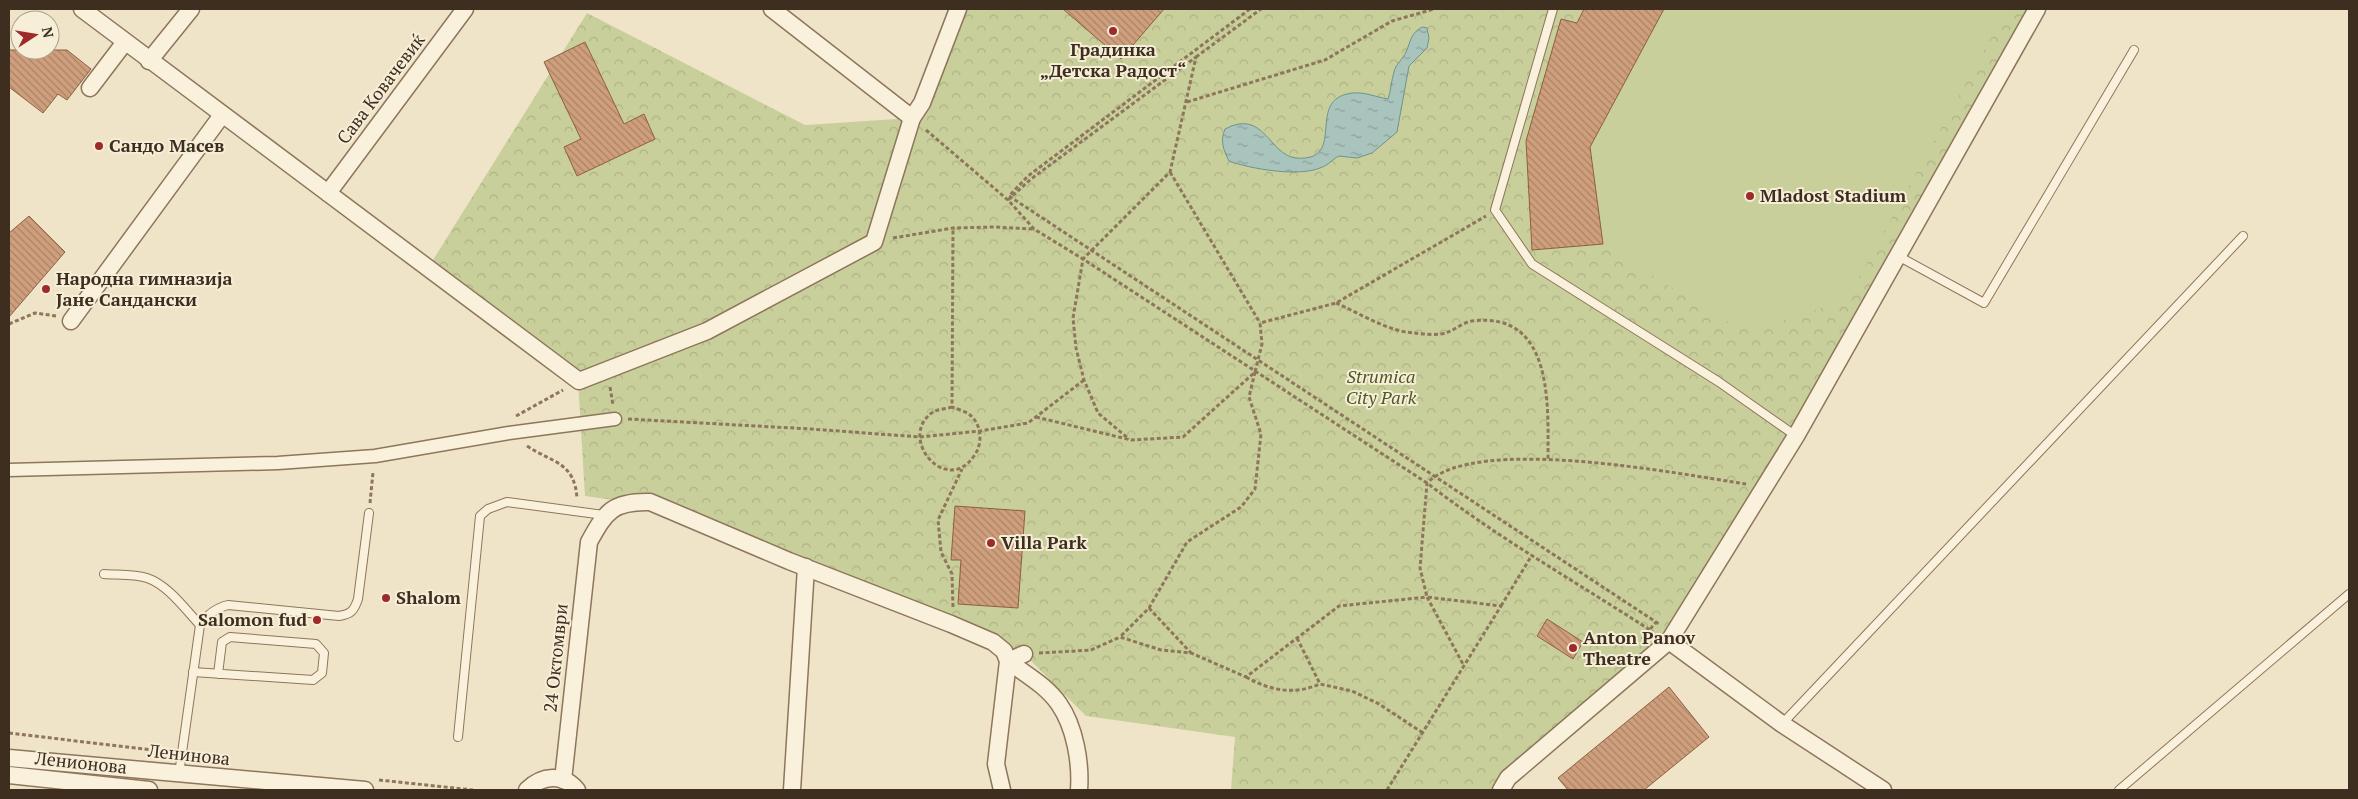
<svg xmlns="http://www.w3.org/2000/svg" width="2358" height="799" font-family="'PT Serif',serif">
  <defs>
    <pattern id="park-crowns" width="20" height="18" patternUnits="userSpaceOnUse" patternTransform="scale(1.25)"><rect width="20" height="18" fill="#c9cf9b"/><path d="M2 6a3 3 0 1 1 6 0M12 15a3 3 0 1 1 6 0" fill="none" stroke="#aeb285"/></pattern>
    <pattern id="water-ripples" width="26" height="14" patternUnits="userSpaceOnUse" patternTransform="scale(1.25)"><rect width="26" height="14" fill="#a9c4bc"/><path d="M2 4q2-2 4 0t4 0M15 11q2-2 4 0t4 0" fill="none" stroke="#8ba098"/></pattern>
    <pattern id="building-back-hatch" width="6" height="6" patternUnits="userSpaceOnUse" patternTransform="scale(1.25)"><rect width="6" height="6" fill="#cf9f7d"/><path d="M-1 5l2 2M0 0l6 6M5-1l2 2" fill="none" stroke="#a98266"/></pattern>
  </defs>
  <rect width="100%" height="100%" fill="#f0e4c8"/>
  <!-- park -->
  <path fill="url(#park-crowns)" d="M958,9H2037L1669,641L1501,790H1231L1235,737L1086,716L1024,654L951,624L628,502L585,496L578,381L428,268L587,13L805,125L912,118Z"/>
  <!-- pitch -->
  <path fill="#c9cf9b" d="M1664,9H2007L1847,299L1756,330L1723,320L1603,244L1590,147Z"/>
  <!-- water -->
  <path fill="url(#water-ripples)" stroke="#6f938a" d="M1422,27L1427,28L1429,38L1427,48L1409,66L1397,132L1372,153L1357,158L1339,156C1333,159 1327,166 1320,168C1298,177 1251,169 1229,161C1223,149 1220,141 1225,129C1264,108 1269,155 1296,158C1347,162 1307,103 1347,94C1361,90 1375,97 1388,99C1391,90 1391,82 1394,72C1395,65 1403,59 1406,52C1411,41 1410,34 1422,27Z"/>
  <!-- building -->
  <g fill="url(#building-back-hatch)" stroke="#8d5f41">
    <path d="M1063,9H1164L1121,59Z"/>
    <path d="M1584,9H1664L1590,147L1603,244L1532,250L1526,141L1561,19L1577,23Z"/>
    <path d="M585,42L624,124L644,114L655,139L577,176L564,147L581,139L544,62Z"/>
    <path d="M9,50H67L91,69L67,100L58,94L43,113L9,87Z"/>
    <path d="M29,216L65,252L9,317V233Z"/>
    <path d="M955,506L1025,511L1018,608L958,604L961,560H951Z"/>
    <path d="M1547,619L1583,642L1573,659L1537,636Z"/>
    <path d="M1669,687L1709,737L1644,790H1568L1558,778Z"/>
  </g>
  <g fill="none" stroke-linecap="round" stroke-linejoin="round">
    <defs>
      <g id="service">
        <path d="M1553,9L1495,210L1532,264L1719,382L1796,436"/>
        <path d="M1898,256L1984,303L2134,50"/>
        <path d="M104,574C118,575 134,574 147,578C168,585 185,609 200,625"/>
        <path d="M193,672L313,680L322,673L324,653L316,644L230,637L222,642L218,674"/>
        <path d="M1782,724L2243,236"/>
        <path d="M458,737L480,516L488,509L507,502L604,515"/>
        <path d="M179,774L200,625C207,615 215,608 228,605L339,616C351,614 354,611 358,599L369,513"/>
        <path d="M2119,790L2349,594"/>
      </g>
      <path id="pedestrian" d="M9,470L278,463L375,456L509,433L615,419"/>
      <g id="minor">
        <path d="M82,9L579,381L707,331L874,242L912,118L922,103L958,9"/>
        <path d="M772,9L912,118"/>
        <path d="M149,61L191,9"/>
        <path d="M90,88L125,42"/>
        <path d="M328,193L465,9"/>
        <path d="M71,321L222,115"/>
        <path d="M1669,641L1782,724L1883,790"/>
        <path d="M1024,654L1008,661C1025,674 1047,686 1059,704C1075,727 1081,763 1079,790"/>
        <path d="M9,758L365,790"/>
        <path d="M9,775L149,790"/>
        <path d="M563,780L589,542C606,511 613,501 650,502L789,561L951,624L993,642L1004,651L1008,661L996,764L1002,790"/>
        <path d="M527,790C542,775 563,773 577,790"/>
        <path d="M792,790L806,567"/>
        <path d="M1501,790L1508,778L1669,641L1796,436L2037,9"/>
      </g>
    </defs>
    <!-- service casing -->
    <use href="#service" stroke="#8d765c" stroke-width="10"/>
    <!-- pedestrian casing -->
    <use href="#pedestrian" stroke="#8d765c" stroke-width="15"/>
    <!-- minor casing -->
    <use href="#minor" stroke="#8d765c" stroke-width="19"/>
    <!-- path -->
    <g stroke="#8d765c" stroke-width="3" stroke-dasharray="4 2.5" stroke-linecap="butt">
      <path d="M1250,9L1028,176L1009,196L1659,624"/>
      <path d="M1196,57L1261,9"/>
      <path d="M1187,102L1325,60L1392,21L1434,9"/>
      <path d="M926,130L1008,200L1034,229L1083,259L1073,318L1076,348L1084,380L1098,413L1129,439"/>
      <path d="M1170,172L1260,323"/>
      <path d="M1008,200L1031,179L1196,57L1170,172L1083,259L1427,483C1498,538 1578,583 1653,632"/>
      <path d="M893,238L953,228L994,227L1033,229"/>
      <path d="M1336,303C1361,314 1387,331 1414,333C1423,334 1440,336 1448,332C1456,329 1464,322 1472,321C1554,311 1548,405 1548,460"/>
      <path d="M9,324L35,313L56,316"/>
      <path d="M1255,372L1249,397L1261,434L1255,489L1241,507L1187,542L1149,608L1120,637L1161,650L1191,653L1246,677L1339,606L1427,597L1464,666"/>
      <path d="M610,387L613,405"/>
      <path d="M952,407C946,409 938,409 933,412C896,437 946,497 974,456C983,444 982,425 970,415C965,411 957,409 952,407L953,228"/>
      <path d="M516,416L563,390"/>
      <path d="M1036,417L1131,440L1183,437L1255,372L1262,344L1260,323L1336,303L1486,216"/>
      <path d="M628,419L811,429L920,437L980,431L1028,423L1084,380"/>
      <path d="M527,446C553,463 575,462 577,499"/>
      <path d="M370,503L373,472"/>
      <path d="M1501,606L1532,555"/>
      <path d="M953,607L952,574L941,552L938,520L962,469"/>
      <path d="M1149,608L1191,653"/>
      <path d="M1297,638L1320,684L1352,691L1379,704L1423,733"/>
      <path d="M1642,639L1656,622"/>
      <path d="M1039,653L1091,650L1120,637"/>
      <path d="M1246,677C1271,691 1294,695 1320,684"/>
      <path d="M9,733L169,752"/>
      <path d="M379,780L473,790"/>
      <path d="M1387,790L1501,606L1427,597L1420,568L1427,483C1476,434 1679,474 1746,484"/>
    </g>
    <!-- service -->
    <use href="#service" stroke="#faf1dc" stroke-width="8"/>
    <!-- pedestrian -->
    <use href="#pedestrian" stroke="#faf1dc" stroke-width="12"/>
    <!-- minor -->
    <use href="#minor" stroke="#faf1dc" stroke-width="16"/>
  </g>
  <!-- markers -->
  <g fill="#9e2a2b" stroke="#f7eed8" stroke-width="2">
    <circle cx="1113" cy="31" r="5"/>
    <circle cx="99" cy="146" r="5"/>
    <circle cx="1750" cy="196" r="5"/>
    <circle cx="46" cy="289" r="5"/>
    <circle cx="991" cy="543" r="5"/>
    <circle cx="386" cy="598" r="5"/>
    <circle cx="317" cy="620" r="5"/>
    <circle cx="1573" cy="648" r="5"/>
  </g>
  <g text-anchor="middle" stroke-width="4" stroke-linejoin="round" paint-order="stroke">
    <!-- poi labels -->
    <g font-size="18" font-weight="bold" fill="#3d2e20" stroke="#f7eed8" text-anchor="start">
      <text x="1113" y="56" text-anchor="middle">Градинка<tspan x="1113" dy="21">„Детска Радост“</tspan></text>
      <text x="109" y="152">Сандо Масев</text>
      <text x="1760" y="202">Mladost Stadium</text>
      <text x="56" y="285">Народна гимназија<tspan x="56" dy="21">Јане Сандански</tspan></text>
      <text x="1001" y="549">Villa Park</text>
      <text x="396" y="604">Shalom</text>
      <text x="307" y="626" text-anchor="end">Salomon fud</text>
      <text x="1583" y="644">Anton Panov<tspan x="1583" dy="21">Theatre</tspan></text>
    </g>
    <!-- street labels -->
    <g font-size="18" fill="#3d2e20" stroke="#f7eed8">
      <text transform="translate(381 89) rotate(-53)" y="6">Сава Ковачевиќ</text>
      <text transform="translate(556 658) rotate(-84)" y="6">24 Октомври</text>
      <text transform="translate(189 755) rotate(6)" y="6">Ленинова</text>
      <text transform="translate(81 763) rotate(6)" y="6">Ленионова</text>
    </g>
    <!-- park labels -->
    <g font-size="18" font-style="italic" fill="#4d5a26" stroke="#f7eed8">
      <text x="1381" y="383">Strumica<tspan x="1381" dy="21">City Park</tspan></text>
    </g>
  </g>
  <!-- border -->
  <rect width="2358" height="799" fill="none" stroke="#3d2e20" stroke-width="20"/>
  <!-- north arrow -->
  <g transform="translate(35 35) rotate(78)"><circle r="24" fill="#f7eed8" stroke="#ada18e"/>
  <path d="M0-4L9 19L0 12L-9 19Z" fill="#9e2a2b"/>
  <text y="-8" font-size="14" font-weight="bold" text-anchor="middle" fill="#3d2e20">N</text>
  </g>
</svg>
